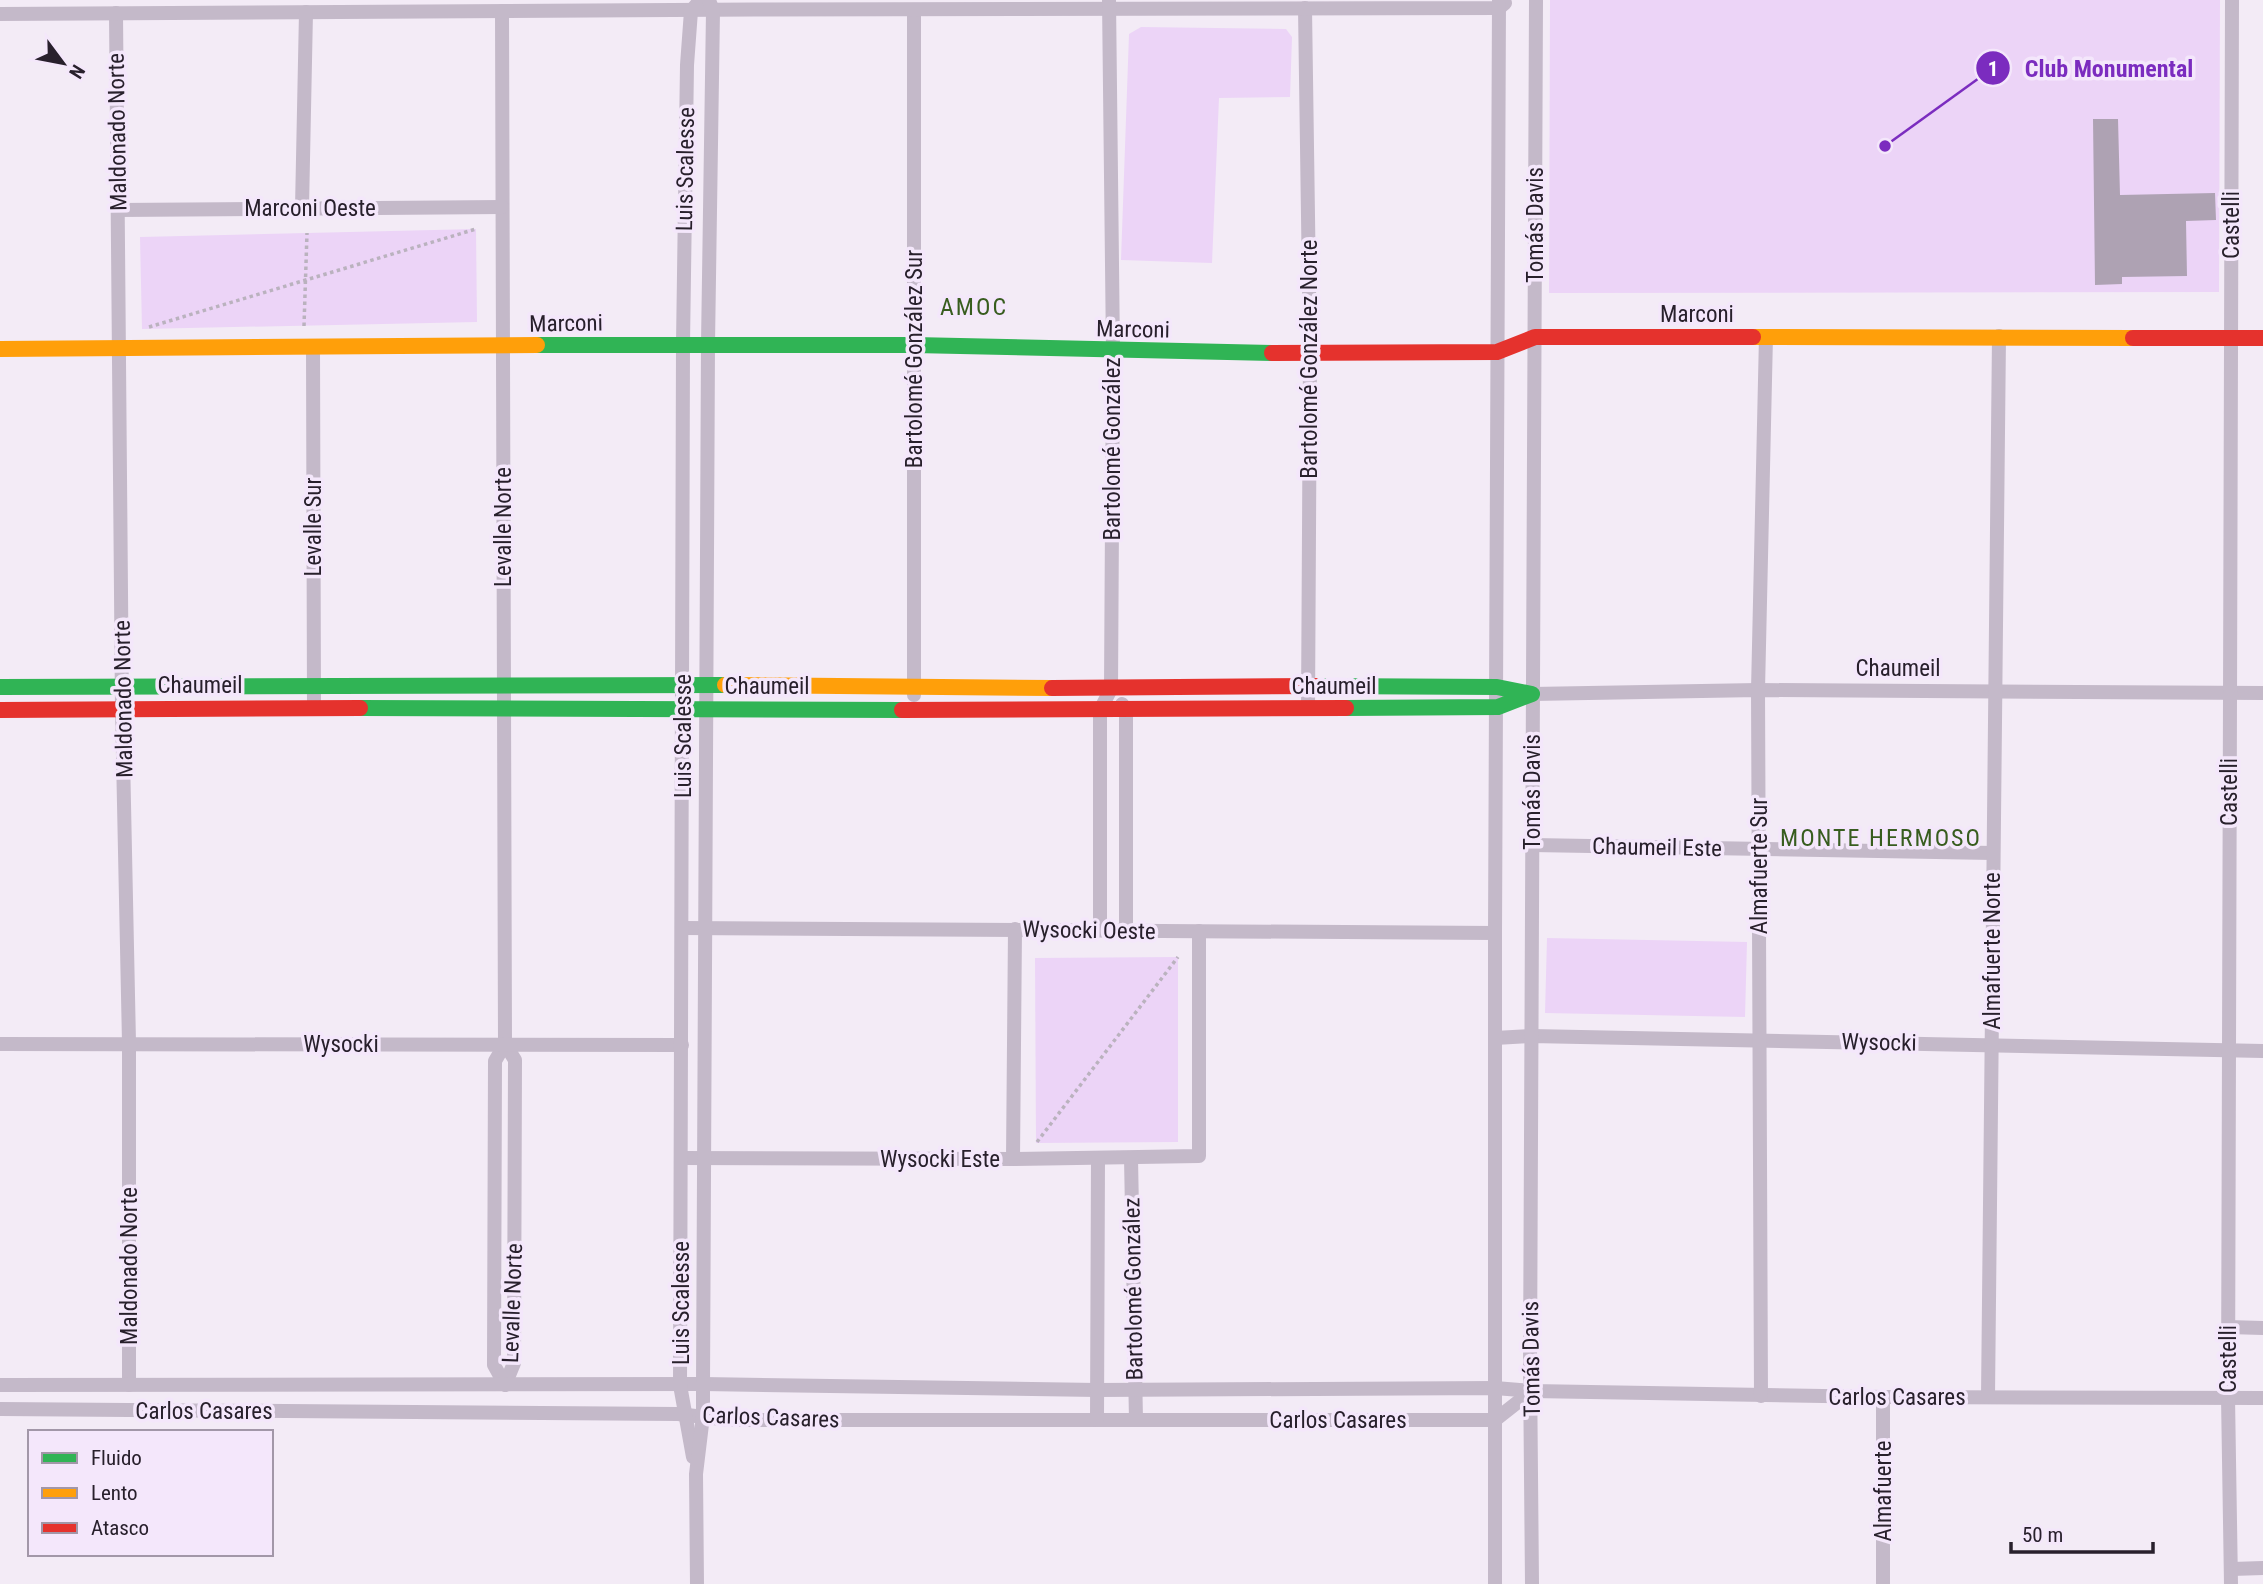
<svg xmlns="http://www.w3.org/2000/svg" width="2263" height="1584" font-family="'Roboto Condensed',sans-serif">
  <rect width="100%" height="100%" fill="#f3ebf6"/>
  <!-- green -->
  <g fill="#ecd4f7">
    <path d="M1550,0H2220L2219,292L1549,293Z"/>
    <path d="M1141,27L1286,29L1292,37L1290,97L1219,98L1212,263L1121,260L1129,34Z"/>
    <path d="M476,229L477,322L142,329L140,237Z"/>
    <path d="M1547,938L1747,942L1745,1017L1545,1013Z"/>
    <path d="M1178,957V1142L1036,1143L1035,958Z"/>
  </g>
  <!-- building -->
  <path fill="#aea2b3" d="M2093,119H2118L2120,195L2215,193L2216,220L2186,221L2187,276L2122,277V284L2095,285Z"/>
  <g fill="none" stroke-linecap="round" stroke-linejoin="round">
    <!-- path -->
    <g stroke="#bab2be" stroke-width="3.5" stroke-dasharray="3.5 3.5" stroke-linecap="butt">
      <path d="M304,326L307,233"/>
      <path d="M149,327L476,229"/>
      <path d="M1037,1142L1178,957"/>
    </g>
    <!-- street -->
    <g stroke="#c4b9c9" stroke-width="14">
      <path d="M1305,8L1310,354L1308,709"/>
      <path d="M502,11L505,1044L495,1061L494,1365L505,1385L514,1363L515,1060L505,1044"/>
      <path d="M914,11V695"/>
      <path d="M116,13L122,708L129,1043V1385"/>
      <path d="M0,14C500,9 999,9 1499,8L1505,3"/>
      <path d="M302,208L306,12"/>
      <path d="M118,210L502,207"/>
      <path d="M313,347L314,708"/>
      <path d="M1532,694L1758,690L2263,693"/>
      <path d="M1122,704L1126,710V930"/>
      <path d="M1532,845L1993,853"/>
      <path d="M683,928L1495,933"/>
      <path d="M1100,930V710L1111,689L1113,352L1109,0"/>
      <path d="M1495,1038L1531,1036L2263,1051"/>
      <path d="M0,1044L682,1045"/>
      <path d="M681,1158L1013,1159L1199,1156V931"/>
      <path d="M1131,1158L1136,1420"/>
      <path d="M1013,1159L1015,929"/>
      <path d="M2228,1327L2263,1328"/>
      <path d="M0,1385L703,1384L1097,1390L1495,1388L1532,1391L1883,1397L2263,1398"/>
      <path d="M1761,1396L1758,690L1766,336"/>
      <path d="M1988,1397L1999,336"/>
      <path d="M0,1409L678,1414L731,1420H1495L1532,1391"/>
      <path d="M1097,1420L1098,1158"/>
      <path d="M693,1457L680,1385L683,344L687,65L691,11L697,4"/>
      <path d="M2232,1569L2263,1568"/>
      <path d="M697,1584L696,1474L703,1416V1384L708,344L713,11L709,0"/>
      <path d="M1495,1584V933L1499,0"/>
      <path d="M1532,1584L1530,1366L1536,0"/>
      <path d="M1883,1584V1397"/>
      <path d="M2231,1584L2228,1397L2232,0"/>
    </g>
    <!-- fast -->
    <g stroke="#30b455" stroke-width="16">
      <path d="M537,345H914L1272,353"/>
      <path d="M1319,686L1497,687L1532,694L1498,707L1346,708"/>
      <path d="M0,687L725,685"/>
      <path d="M360,708L902,710"/>
    </g>
    <!-- slow -->
    <g stroke="#ff9f0a" stroke-width="16">
      <path d="M1753,337L2133,338"/>
      <path d="M0,349L537,345"/>
      <path d="M725,685L1052,688"/>
    </g>
    <!-- jam -->
    <g stroke="#e5322d" stroke-width="16">
      <path d="M2133,338H2263"/>
      <path d="M1272,353L1497,352L1535,337H1753"/>
      <path d="M1052,688L1319,686"/>
      <path d="M0,710L360,708"/>
      <path d="M902,710L1346,708"/>
    </g>
  </g>
  <g text-anchor="middle" stroke-width="7" stroke-linejoin="round" paint-order="stroke">
    <!-- street labels -->
    <g font-size="23" fill="#28202c" stroke="#f4e7fb">
      <text transform="translate(117 132) rotate(-91)" y="8">Maldonado Norte</text>
      <text transform="translate(685 169) rotate(-89)" y="8">Luis Scalesse</text>
      <text x="310" y="216">Marconi Oeste</text>
      <text transform="translate(1535 225) rotate(-90)" y="8">Tomás Davis</text>
      <text transform="translate(2231 225) rotate(-90)" y="8">Castelli</text>
      <text x="1697" y="322">Marconi</text>
      <text transform="translate(566 323) rotate(-1)" y="8">Marconi</text>
      <text transform="translate(1133 329) rotate(1)" y="8">Marconi</text>
      <text transform="translate(914 359) rotate(-90)" y="8">Bartolomé González Sur</text>
      <text transform="translate(1309 359) rotate(-90)" y="8">Bartolomé González Norte</text>
      <text transform="translate(1112 449) rotate(-90)" y="8">Bartolomé González</text>
      <text transform="translate(313 527) rotate(-90)" y="8">Levalle Sur</text>
      <text transform="translate(503 527) rotate(-90)" y="8">Levalle Norte</text>
      <text x="1898" y="676">Chaumeil</text>
      <text x="200" y="693">Chaumeil</text>
      <text x="767" y="694">Chaumeil</text>
      <text x="1334" y="694">Chaumeil</text>
      <text transform="translate(123 699) rotate(-91)" y="8">Maldonado Norte</text>
      <text transform="translate(683 736) rotate(-90)" y="8">Luis Scalesse</text>
      <text transform="translate(1532 792) rotate(-90)" y="8">Tomás Davis</text>
      <text transform="translate(2229 792) rotate(-90)" y="8">Castelli</text>
      <text transform="translate(1657 847) rotate(1)" y="8">Chaumeil Este</text>
      <text transform="translate(1759 866) rotate(-90)" y="8">Almafuerte Sur</text>
      <text transform="translate(1089 930) rotate(1)" y="8">Wysocki Oeste</text>
      <text transform="translate(1992 951) rotate(-90)" y="8">Almafuerte Norte</text>
      <text transform="translate(1879 1042) rotate(1)" y="8">Wysocki</text>
      <text x="341" y="1052">Wysocki</text>
      <text x="940" y="1167">Wysocki Este</text>
      <text transform="translate(129 1266) rotate(-90)" y="8">Maldonado Norte</text>
      <text transform="translate(1133 1289) rotate(-91)" y="8">Bartolomé González</text>
      <text transform="translate(512 1303) rotate(-88)" y="8">Levalle Norte</text>
      <text transform="translate(681 1303) rotate(-90)" y="8">Luis Scalesse</text>
      <text transform="translate(1531 1359) rotate(-91)" y="8">Tomás Davis</text>
      <text transform="translate(2228 1359) rotate(-90)" y="8">Castelli</text>
      <text x="1897" y="1405">Carlos Casares</text>
      <text x="204" y="1419">Carlos Casares</text>
      <text transform="translate(771 1417) rotate(2)" y="8">Carlos Casares</text>
      <text x="1338" y="1428">Carlos Casares</text>
      <text transform="translate(1883 1491) rotate(-90)" y="8">Almafuerte</text>
    </g>
    <!-- neighbourhood labels -->
    <g font-size="24" letter-spacing="2" fill="#385d1f" stroke="#f4e7fb">
      <text x="974" y="315">AMOC</text>
      <text x="1881" y="846">MONTE HERMOSO</text>
    </g>
  </g>
  <!-- callouts -->
  <path fill="none" stroke="#7b2cbf" stroke-width="2.5" d="M1885 146L1993 68"/>
  <g fill="#7b2cbf" stroke="#f4e7fb" stroke-width="2.5">
    <circle cx="1885" cy="146" r="7"/>
    <circle cx="1993" cy="68" r="18"/>
  </g>
  <g font-size="21" text-anchor="middle" font-weight="bold" fill="#fff">
    <text x="1993" y="76">1</text>
  </g>
  <g font-size="24" text-anchor="middle" font-weight="bold" fill="#7b2cbf" stroke="#f4e7fb" stroke-width="7" stroke-linejoin="round" paint-order="stroke">
    <text x="2109" y="77">Club Monumental</text>
  </g>
  <!-- legend -->
  <rect x="28" y="1430" width="245" height="126" fill="#f4e7fb" stroke="#a297a8" stroke-width="2"/>
  <rect x="42" y="1453" width="35" height="10" fill="#30b455" stroke="#a297a8" stroke-width="2"/>
  <text x="91" y="1465" font-size="21" fill="#28202c">Fluido</text>
  <rect x="42" y="1488" width="35" height="10" fill="#ff9f0a" stroke="#a297a8" stroke-width="2"/>
  <text x="91" y="1500" font-size="21" fill="#28202c">Lento</text>
  <rect x="42" y="1523" width="35" height="10" fill="#e5322d" stroke="#a297a8" stroke-width="2"/>
  <text x="91" y="1535" font-size="21" fill="#28202c">Atasco</text>
  <!-- north arrow -->
  <g transform="translate(63 63) rotate(122)" stroke="#f4e7fb" stroke-width="5" paint-order="stroke">
  <path d="M0-5L12 26L0 18L-12 26Z" fill="#28202c"/>
  <text y="-10" font-size="19" font-weight="bold" text-anchor="middle" fill="#28202c">N</text>
  </g>
  <!-- scale -->
  <path d="M2011 1542v10h142v-10" fill="none" stroke="#28202c" stroke-width="3.5"/>
  <text x="2022" y="1542" font-size="21" fill="#28202c" stroke="#f4e7fb" stroke-width="5" paint-order="stroke">50 m</text>
</svg>
